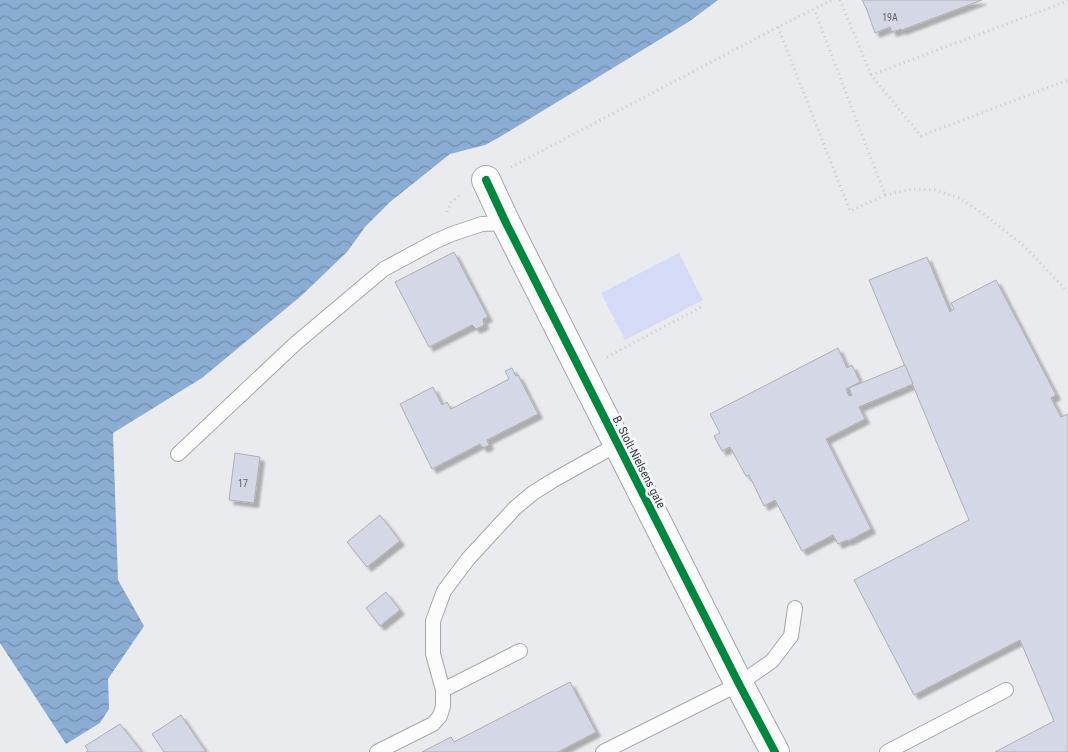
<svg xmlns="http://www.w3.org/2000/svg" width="1068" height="752" font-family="'Roboto Condensed',sans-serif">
  <defs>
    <pattern id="water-waves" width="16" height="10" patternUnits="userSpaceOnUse" patternTransform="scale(1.25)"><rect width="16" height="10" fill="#8badd3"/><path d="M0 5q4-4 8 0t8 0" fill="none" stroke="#738eac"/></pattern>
    <filter id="shadow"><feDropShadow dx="4.5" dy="4.5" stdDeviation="1" flood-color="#0004"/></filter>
  </defs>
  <rect width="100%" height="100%" fill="#eaebee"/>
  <!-- pitch -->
  <path fill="#d5daf6" d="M679,253L703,300L625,340L601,293Z"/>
  <!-- water -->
  <path fill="url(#water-waves)" d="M0,0H718L690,21L498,138L485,145L450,154L390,202L365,227L347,252L301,296L202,378L113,433L118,580L144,626L108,679L109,709L100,723L66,744L0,643Z"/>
  <!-- building -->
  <g fill="#d4d7e5" stroke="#afafb1" filter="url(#shadow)">
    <path d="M862,0H982L902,30L901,29L892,32L890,27L875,33L867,10Z"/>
    <path d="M454,252L488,317L483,319L484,325L476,329L472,325L429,347L395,282Z"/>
    <path d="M927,257L950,312L954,309L951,303L996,280L1056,395L1051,398L1061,417L1068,414V752H995L1054,721L1020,640L914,695L854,580L969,520L869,280Z"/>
    <path d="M838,348L847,368L852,365L860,382L846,389L849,396L852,395L849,388L905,365L913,384L859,407L865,419L826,439L871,529L848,541L847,540L838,544L833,535L802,551L775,500L764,506L749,475L746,476L730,447L722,451L714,436L720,433L710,414Z"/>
    <path d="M512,368L516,376L518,375L538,414L487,440L489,445L483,448L480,444L432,469L400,404L433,387L442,405L447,402L451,409L509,379L505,371Z"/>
    <path d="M235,453L260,457L254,503L229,500Z"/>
    <path d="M380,515L400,541L367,567L347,542Z"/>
    <path d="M386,592L400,610L380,626L366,608Z"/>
    <path d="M570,682L596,732L558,752H422L451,737L454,742Z"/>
    <path d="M181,715L206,752H164L152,734Z"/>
    <path d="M120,724L142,752H86L88,750L85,746Z"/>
  </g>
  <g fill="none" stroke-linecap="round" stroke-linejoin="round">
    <defs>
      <g id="lane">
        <path d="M178,454L296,343L384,269L436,241L452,234L482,224L506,223"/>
        <path d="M443,690L520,651"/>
        <path d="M377,752L433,724L440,716L443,706V690L433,654V621L444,591L468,559L515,508L533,493L552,481L618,444"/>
        <path d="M603,752L739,684L772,661L791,636L795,608"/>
        <path d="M887,752L1006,690"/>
      </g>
      <path id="secondary" d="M486,180L506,223L739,684L775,752"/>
    </defs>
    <!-- lane casing -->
    <use href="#lane" stroke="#a7a7a9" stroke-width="16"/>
    <!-- secondary casing -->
    <use href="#secondary" stroke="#a7a7a9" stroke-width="30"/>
    <!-- path -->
    <g stroke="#cccccd" stroke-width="3" stroke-dasharray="1 4" stroke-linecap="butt">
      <path d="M840,0L871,75L921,136L1068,80"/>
      <path d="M778,27L850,211L885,195L814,9"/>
      <path d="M871,75L1068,1"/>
      <path d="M511,167L778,27L832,0"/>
      <path d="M885,195L913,189L935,190L959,198L985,215L1024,246L1068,292"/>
      <path d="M447,212L451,202L461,194"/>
      <path d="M607,357L703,306"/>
    </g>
    <!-- lane -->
    <use href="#lane" stroke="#fcfcfc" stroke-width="14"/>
    <!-- secondary -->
    <use href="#secondary" stroke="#fcfcfc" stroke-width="28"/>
    <defs>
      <path id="cycleway" d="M486,180L506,223L739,684L775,752"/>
    </defs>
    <!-- cycleway casing -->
    <use href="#cycleway" stroke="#f7f8fc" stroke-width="11"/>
    <!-- cycleway -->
    <use href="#cycleway" stroke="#00873e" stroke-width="8"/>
  </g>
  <g text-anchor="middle" stroke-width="5" stroke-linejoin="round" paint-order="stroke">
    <!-- number labels -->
    <g font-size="10" fill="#606166">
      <text x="890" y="21">19A</text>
      <text x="243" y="487">17</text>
    </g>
    <!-- street labels -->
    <g font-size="12" fill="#393a3c" stroke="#f7f8fc">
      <text transform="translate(639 462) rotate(63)" y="4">B. Stolt-Nielsens gate</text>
    </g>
  </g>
</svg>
